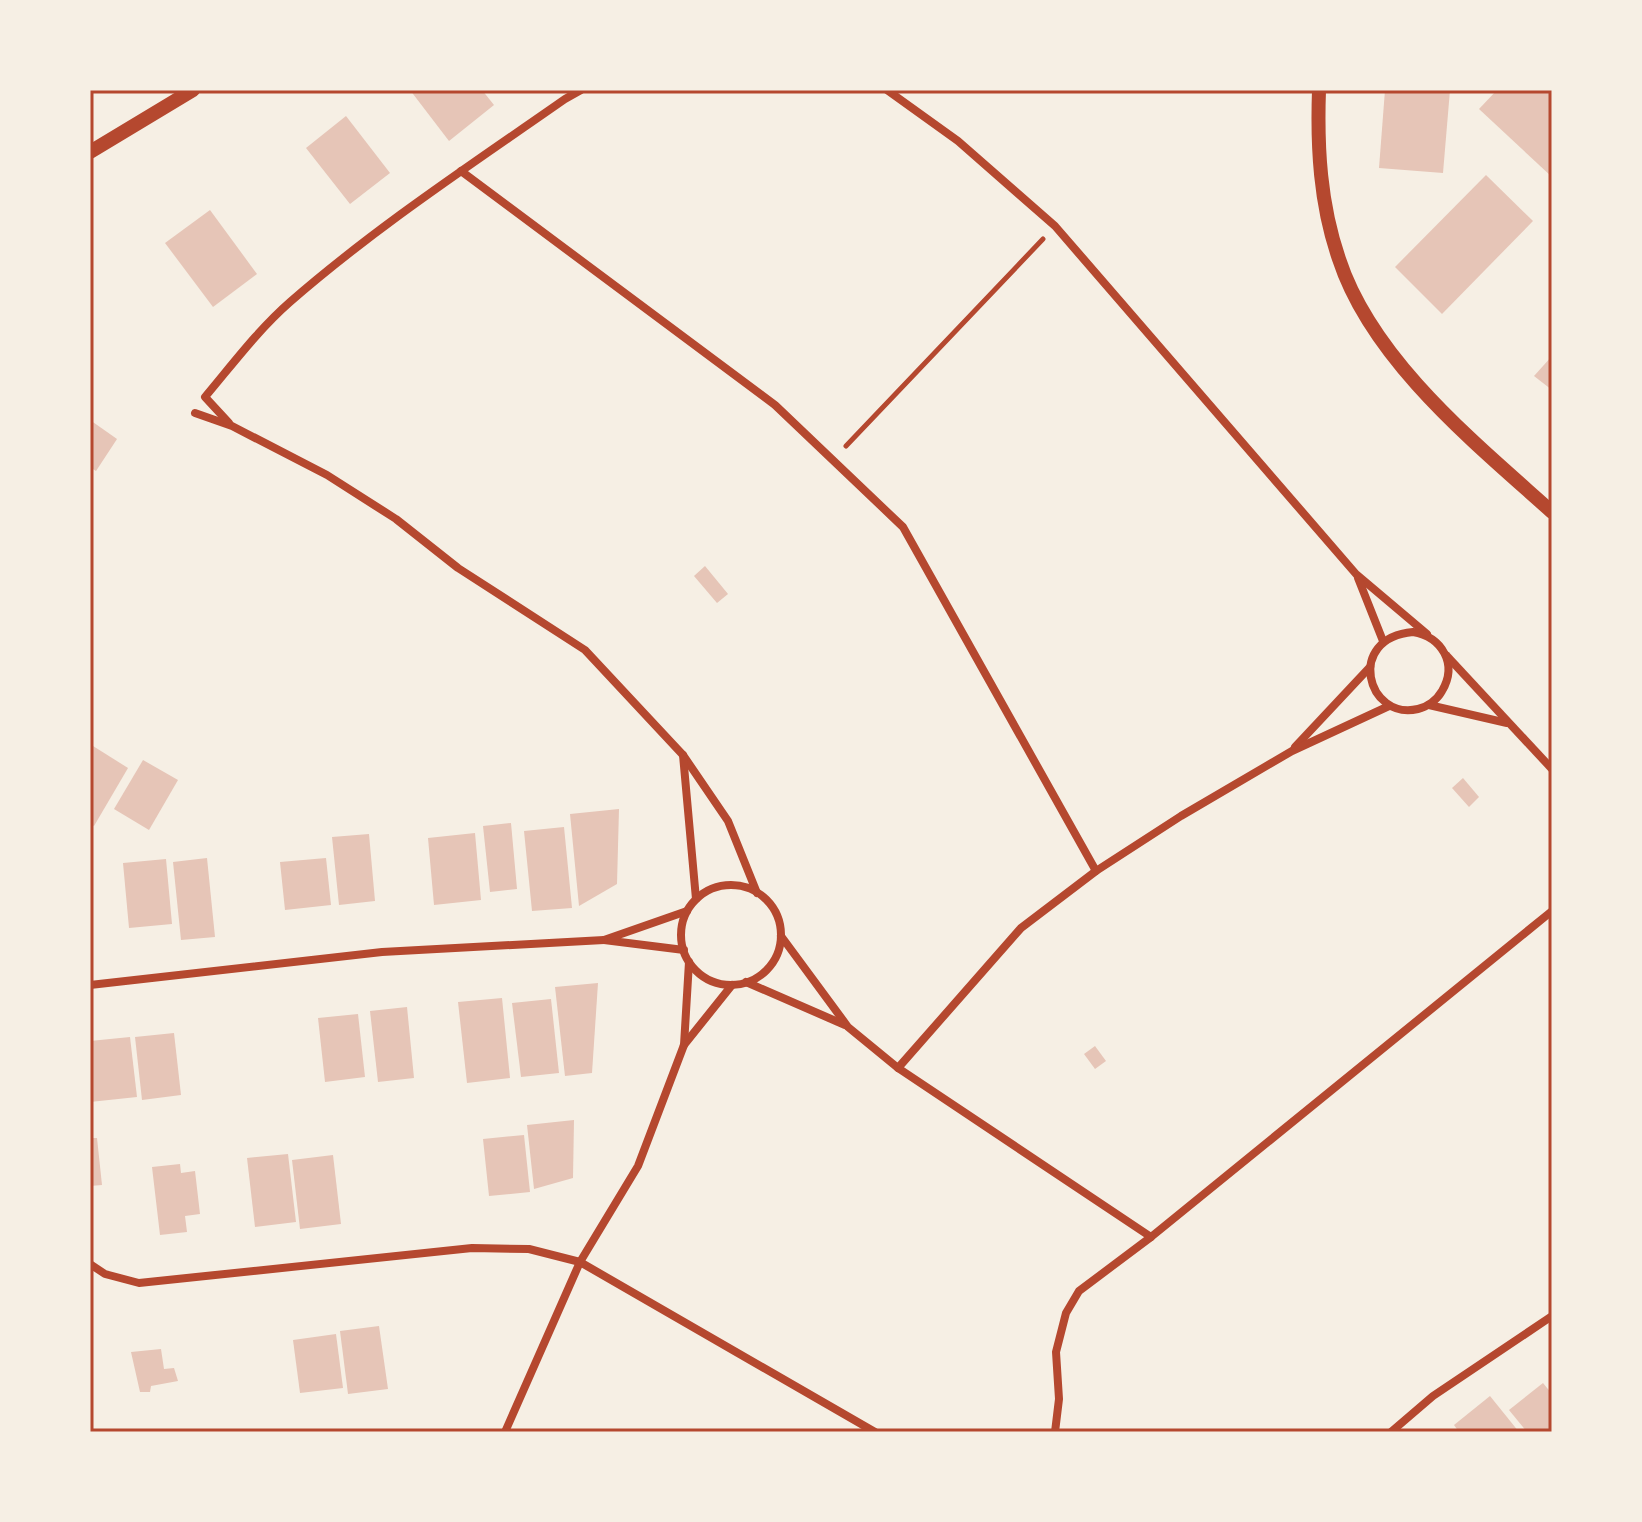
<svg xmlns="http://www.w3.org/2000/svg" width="1642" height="1522" font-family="Roboto,sans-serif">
  <rect width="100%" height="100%" fill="#f6efe4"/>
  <!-- building -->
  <g fill="#e6c5b7">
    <path d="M410,90H482L494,105L449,141Z"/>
    <path d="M1385,90H1450L1443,173L1379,168Z"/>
    <path d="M1497,90H1546L1552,95V177L1479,109Z"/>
    <path d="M346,116L390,173L350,204L306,148Z"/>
    <path d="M1486,175L1533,221L1442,314L1395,267Z"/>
    <path d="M210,210L257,274L213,307L165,243Z"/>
    <path d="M1552,356V390L1534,376Z"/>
    <path d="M90,420L117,439L96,471L90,467Z"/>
    <path d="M705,566L728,594L717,603L694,576Z"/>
    <path d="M93,746L128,768L94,826L90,824V751Z"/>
    <path d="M143,760L178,780L149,830L114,809Z"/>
    <path d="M1463,778L1479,797L1469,807L1452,788Z"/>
    <path d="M619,809L617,884L579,906L570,814Z"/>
    <path d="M511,823L517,889L490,892L483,826Z"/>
    <path d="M564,827L572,908L532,911L524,831Z"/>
    <path d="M475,833L481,900L434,905L428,838Z"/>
    <path d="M369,834L375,901L339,905L332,837Z"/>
    <path d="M207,858L215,937L181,940L173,862Z"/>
    <path d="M326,858L331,905L285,910L280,862Z"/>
    <path d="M166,859L172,924L129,928L123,863Z"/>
    <path d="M598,983L592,1073L565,1076L555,987Z"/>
    <path d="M502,998L510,1078L467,1083L458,1002Z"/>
    <path d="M551,999L559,1073L521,1077L512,1003Z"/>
    <path d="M407,1007L414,1078L378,1082L370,1011Z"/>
    <path d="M358,1014L365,1077L325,1082L318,1018Z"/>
    <path d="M174,1033L181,1095L142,1100L135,1037Z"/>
    <path d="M130,1037L137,1097L90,1102V1041Z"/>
    <path d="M1095,1046L1106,1061L1095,1069L1084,1054Z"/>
    <path d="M574,1120L573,1178L534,1189L527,1125Z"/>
    <path d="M524,1135L530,1192L489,1196L483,1139Z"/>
    <path d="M90,1138H97L102,1185L90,1186Z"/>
    <path d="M288,1154L296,1222L255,1227L247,1158Z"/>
    <path d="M333,1155L341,1224L300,1229L292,1160Z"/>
    <path d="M180,1164L181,1173L195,1171L200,1214L185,1216L187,1232L160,1235L152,1167Z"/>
    <path d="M379,1326L388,1389L348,1394L340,1331Z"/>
    <path d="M336,1334L343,1388L300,1393L293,1340Z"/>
    <path d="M161,1349L164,1369L174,1368L178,1381L151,1386L150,1392H140L131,1352Z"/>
    <path d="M1543,1383L1552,1394V1432H1527L1509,1410Z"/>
    <path d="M1490,1396L1519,1432H1459L1454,1425Z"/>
  </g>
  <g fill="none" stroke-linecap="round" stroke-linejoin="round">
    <!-- path -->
    <path stroke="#b5482f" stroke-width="5" d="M846,446L1043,239"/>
    <!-- minor -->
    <g stroke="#b5482f" stroke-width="8">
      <path d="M887,90L958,141L1055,226L1356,574L1427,634"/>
      <path d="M461,171L775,405L903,527L1096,871"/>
      <path d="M195,413L232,426L327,475L396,519L458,568L585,650L683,755L728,821L757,893"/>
      <path d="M229,423L205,397C232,365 258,330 290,302C376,227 472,164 565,99L581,90"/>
      <path d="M1358,578L1383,641"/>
      <path d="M1413,632C1442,637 1458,664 1442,691C1437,700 1427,707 1418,709C1367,721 1345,638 1413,632Z"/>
      <path d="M1446,655L1552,769"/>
      <path d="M1429,705L1507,723"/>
      <path d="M1295,747L1370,667"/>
      <path d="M683,755L696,899"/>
      <circle cx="731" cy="935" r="50"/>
      <path d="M781,936L848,1027L898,1068L1151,1237"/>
      <path d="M684,950L604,940L687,911"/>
      <path d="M746,982L845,1025"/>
      <path d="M90,985L382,952L604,940"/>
      <path d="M684,1045L732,985"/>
      <path d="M898,1068L1021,928L1096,871L1181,816L1292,751L1389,706"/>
      <path d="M90,1264L105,1274L139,1283L472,1248L529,1249L580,1262L875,1432"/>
      <path d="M505,1432L580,1262L638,1166L684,1045L689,962"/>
      <path d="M1055,1432L1059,1399L1056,1352L1066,1313L1079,1291L1151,1237L1552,911"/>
      <path d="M1391,1432L1433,1396L1552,1316"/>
    </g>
    <!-- tertiary -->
    <g stroke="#b5482f" stroke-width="14">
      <path d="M1319,90C1317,147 1320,204 1339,259C1372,360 1475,443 1552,512"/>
      <path d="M90,152L193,90"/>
    </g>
  </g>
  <!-- border -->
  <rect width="1642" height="1522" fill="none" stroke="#f6efe4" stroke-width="184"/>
  <rect x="92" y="92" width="1458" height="1338" fill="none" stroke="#b5482f" stroke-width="3"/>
</svg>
